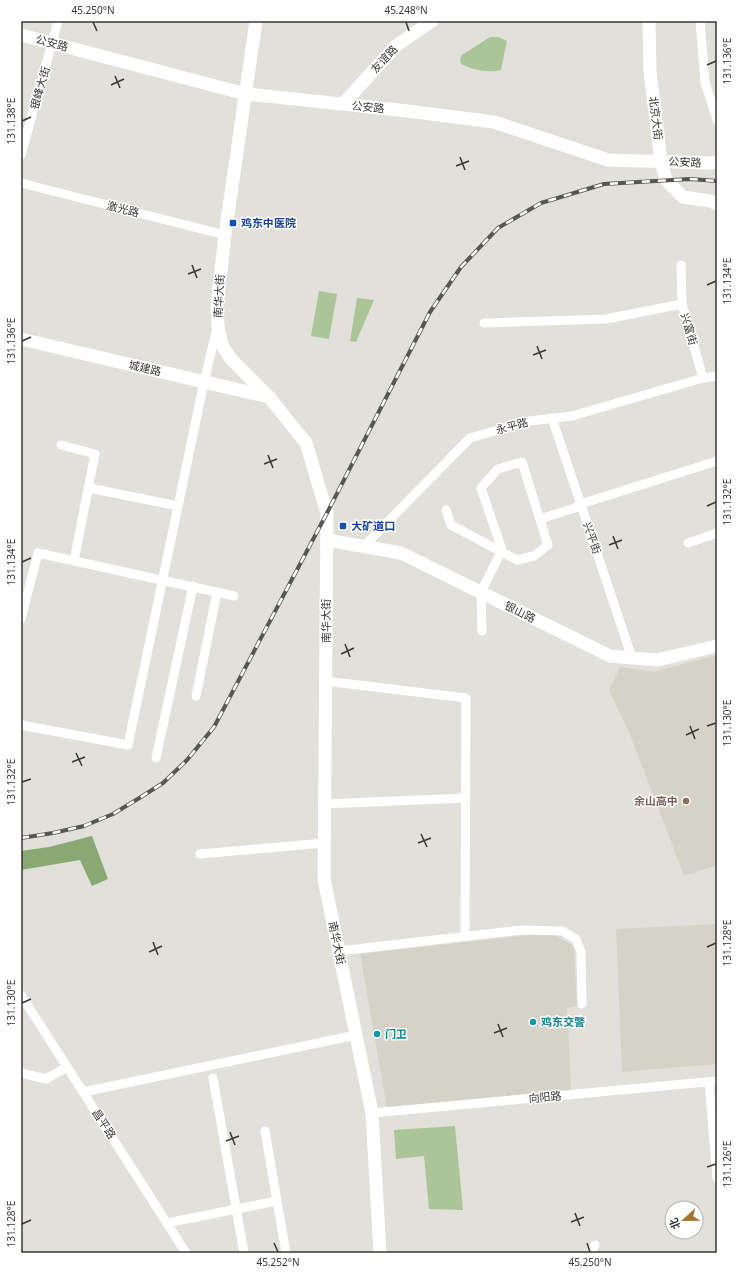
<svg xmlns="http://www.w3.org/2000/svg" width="738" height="1274" font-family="'Noto Sans','Noto Sans SC',sans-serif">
  <rect width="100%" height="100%" fill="#e1e0da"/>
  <!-- built -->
  <g fill="#d5d3c7">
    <path d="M717,655V865L684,876L631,737L609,690L620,667L653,672Z"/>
    <path d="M717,924V1064L622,1072L616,929Z"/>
    <path d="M539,934L555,935L572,945L574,949L577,1006L567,1008L571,1086L568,1091L387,1108L360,954Z"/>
  </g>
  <!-- green -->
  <g fill="#abc498">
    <path d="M490,37H498L507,41L501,70C488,73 474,70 461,64L460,59L462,55Z"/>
    <path d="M319,291L337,294L329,339L311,336Z"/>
    <path d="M357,298L374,300L356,342L350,341Z"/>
    <path d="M455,1126L463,1210L429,1209L424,1156L396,1159L394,1130Z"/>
  </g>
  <!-- forest -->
  <path fill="#8aa873" d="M92,836L108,879L92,886L80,860L21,870V851L49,847Z"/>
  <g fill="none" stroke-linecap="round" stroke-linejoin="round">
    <!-- street -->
    <g stroke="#fff" stroke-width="9">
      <path d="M700,21L705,82L717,120"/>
      <path d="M21,155L58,21"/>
      <path d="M21,183L225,235"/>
      <path d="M681,265L682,304L703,378L717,376"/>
      <path d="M484,323L606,319L682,304"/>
      <path d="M552,418L632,658"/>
      <path d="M61,445L95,454L74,561"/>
      <path d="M89,488L178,506"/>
      <path d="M446,510L451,525L517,560L534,556L548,545L522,462L498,469L481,488L502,550L481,592L482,631"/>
      <path d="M540,519L575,508L581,504L717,461"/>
      <path d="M688,543L717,533"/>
      <path d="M363,547L470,438L530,421L572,416L703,378"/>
      <path d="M21,619L38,553L234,596"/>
      <path d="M325,681L466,698L465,936"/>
      <path d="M196,696L217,592"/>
      <path d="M21,725L128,745L204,382L217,328"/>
      <path d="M156,758L193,586"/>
      <path d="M324,804L466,798"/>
      <path d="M200,854L324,843"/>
      <path d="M339,951L521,930L562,931L576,939L581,952L582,1004"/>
      <path d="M21,995L186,1253"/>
      <path d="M21,1073L46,1079L67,1067"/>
      <path d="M213,1078L244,1253"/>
      <path d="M709,1082L717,1178"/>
      <path d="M83,1092L356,1035"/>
      <path d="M372,1113L717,1081"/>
      <path d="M265,1131L286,1253"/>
      <path d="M167,1223L277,1201"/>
      <path d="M592,1253L595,1245"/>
    </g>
    <!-- secondary -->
    <g stroke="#fff" stroke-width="13">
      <path d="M256,21L225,235L217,306L218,326L222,345L231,359L269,397L306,443L327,513L324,879L372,1113L380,1253"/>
      <path d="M649,21L650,72L661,161L666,180L683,197L710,201L717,204"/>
      <path d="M21,35L246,94L399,110L494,122L608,160L710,163L717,162"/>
      <path d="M343,104L397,45L432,21"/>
      <path d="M21,339L269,397"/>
      <path d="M327,540L401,553L610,656L657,660L717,646"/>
    </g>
    <defs>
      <path id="rail" d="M21,838L53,833L84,826L113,814L141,797L163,783L187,760L214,727L327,513L430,312L461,267L498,228L541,203L604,184L690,179L717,181"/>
    </defs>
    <!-- rail casing -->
    <use href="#rail" stroke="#565653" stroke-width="4"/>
    <!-- rail -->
    <use href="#rail" stroke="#fff" stroke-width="2.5" stroke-dasharray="8" stroke-linecap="butt"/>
  </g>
  <!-- ticks -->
  <path fill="none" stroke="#373735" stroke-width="1.5" d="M93,22L97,31M406,22L409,31M707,65L716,61M115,76L120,88M111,85L124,79M22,121L31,117M460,157L465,170M456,166L469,161M192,265L197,278M188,274L201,269M707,285L716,281M22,341L31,337M537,346L542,359M533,355L546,350M268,455L273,468M264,464L277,459M707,506L716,502M613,536L618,549M609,545L622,540M22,562L31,558M345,644L350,657M341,654L354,648M690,726L695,739M707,726L716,723M686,735L699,729M76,753L82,766M72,762L85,757M22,782L31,779M421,834L427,847M418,843L431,838M153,942L158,955M707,947L716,943M149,952L162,946M22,1003L31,999M498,1024L503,1037M494,1033L507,1028M230,1132L235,1145M226,1141L239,1136M707,1167L716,1164M575,1213L580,1226M571,1222L584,1217M22,1224L31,1220M274,1243L278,1252M587,1243L590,1252"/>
  <!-- markers -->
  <g fill="#1a4fb4" stroke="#fff" stroke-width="1.5">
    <rect x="229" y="219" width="8" height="8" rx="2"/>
    <rect x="339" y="522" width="8" height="8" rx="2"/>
  </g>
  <circle fill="#8d6e63" stroke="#fff" stroke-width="1.5" cx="686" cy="801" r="4"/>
  <g fill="#0f9aa8" stroke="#fff" stroke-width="1.5">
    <circle cx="533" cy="1022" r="4"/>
    <circle cx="377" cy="1034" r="4"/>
  </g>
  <g text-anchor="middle" stroke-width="3" stroke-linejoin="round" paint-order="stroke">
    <!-- street labels -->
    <g font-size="11" fill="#373735" stroke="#fff">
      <text transform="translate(52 43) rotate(15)" y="4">公安路</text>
      <text transform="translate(384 59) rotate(-47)" y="4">友谊路</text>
      <text transform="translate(40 88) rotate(-74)" y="4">银峰大街</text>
      <text transform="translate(368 107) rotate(6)" y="4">公安路</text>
      <text transform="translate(656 118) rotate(83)" y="4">北京大街</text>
      <text transform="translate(685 162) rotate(3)" y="4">公安路</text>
      <text transform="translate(123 209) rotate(14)" y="4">激光路</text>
      <text transform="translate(219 296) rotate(-87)" y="4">南华大街</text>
      <text transform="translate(689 329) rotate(74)" y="4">兴富街</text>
      <text transform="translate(145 368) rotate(13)" y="4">城建路</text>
      <text transform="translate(512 426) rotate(-15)" y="4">永平路</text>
      <text transform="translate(592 538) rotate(71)" y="4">兴平街</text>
      <text transform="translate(520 612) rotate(26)" y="4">银山路</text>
      <text transform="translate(326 621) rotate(-90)" y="4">南华大街</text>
      <text transform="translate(337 943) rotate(78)" y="4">南华大街</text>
      <text transform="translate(545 1097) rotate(-5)" y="4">向阳路</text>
      <text transform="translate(104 1124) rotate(57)" y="4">昌平路</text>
    </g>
    <!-- transit labels -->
    <g font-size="11" font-weight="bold" fill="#164399" stroke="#fff" text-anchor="start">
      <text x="241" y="227">鸡东中医院</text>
      <text x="351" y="530">大矿道口</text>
    </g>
    <!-- education labels -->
    <g font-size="11" font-weight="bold" fill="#785e54" stroke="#fff" text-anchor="end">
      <text x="678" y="805">余山高中</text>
    </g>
    <!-- culture labels -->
    <g font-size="11" font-weight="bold" fill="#0d838f" stroke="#fff" text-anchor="start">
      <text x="541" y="1026">鸡东交警</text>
      <text x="385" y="1038">门卫</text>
    </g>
  </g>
  <!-- border -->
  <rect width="738" height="1274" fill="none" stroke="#ffffff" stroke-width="44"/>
  <!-- north arrow -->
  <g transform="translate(684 1220) rotate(248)"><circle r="19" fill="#ffffff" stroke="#afafae"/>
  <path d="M0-3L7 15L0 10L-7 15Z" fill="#a6752b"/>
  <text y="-6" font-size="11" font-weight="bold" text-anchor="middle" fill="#373735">北</text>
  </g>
  <rect x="22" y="22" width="694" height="1230" fill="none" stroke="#373735" stroke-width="1.5"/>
  <g font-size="10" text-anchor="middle" fill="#373735">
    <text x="93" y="14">45.250°N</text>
    <text x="406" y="14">45.248°N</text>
    <text transform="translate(727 61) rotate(-90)" y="4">131.136°E</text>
    <text transform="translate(11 121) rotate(-90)" y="4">131.138°E</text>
    <text transform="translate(727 281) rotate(-90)" y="4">131.134°E</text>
    <text transform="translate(11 341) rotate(-90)" y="4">131.136°E</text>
    <text transform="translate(727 502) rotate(-90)" y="4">131.132°E</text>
    <text transform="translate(11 562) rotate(-90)" y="4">131.134°E</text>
    <text transform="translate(727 723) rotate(-90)" y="4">131.130°E</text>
    <text transform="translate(11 782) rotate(-90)" y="4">131.132°E</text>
    <text transform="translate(727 943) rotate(-90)" y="4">131.128°E</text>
    <text transform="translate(11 1003) rotate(-90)" y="4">131.130°E</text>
    <text transform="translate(727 1164) rotate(-90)" y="4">131.126°E</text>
    <text transform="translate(11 1224) rotate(-90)" y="4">131.128°E</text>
    <text x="278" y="1266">45.252°N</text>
    <text x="590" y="1266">45.250°N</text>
  </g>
</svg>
